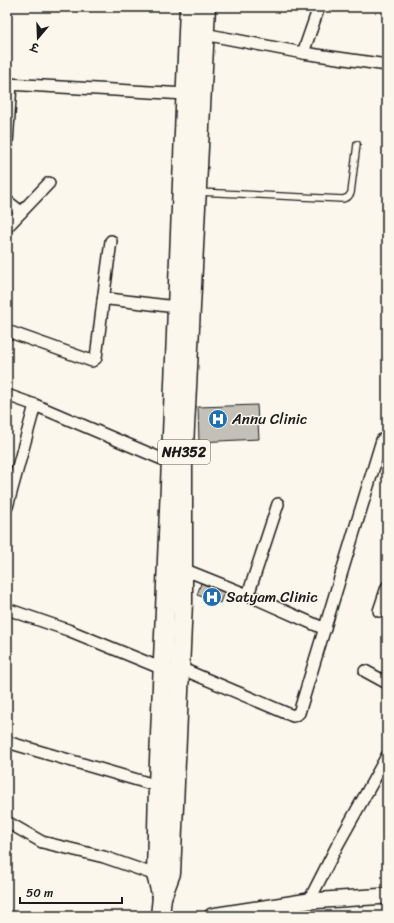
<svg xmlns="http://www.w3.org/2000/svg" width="394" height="923" font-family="Sriracha,'Playpen Sans Deva',sans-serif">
  <rect width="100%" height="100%" fill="#fbf7ec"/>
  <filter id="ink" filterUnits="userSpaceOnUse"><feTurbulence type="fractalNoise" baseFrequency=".025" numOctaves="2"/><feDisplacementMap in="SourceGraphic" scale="8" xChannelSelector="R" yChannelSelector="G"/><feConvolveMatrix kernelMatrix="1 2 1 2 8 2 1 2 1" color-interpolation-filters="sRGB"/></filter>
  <g filter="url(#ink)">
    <!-- building -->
    <g fill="#c3c0b8" stroke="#1c1c1c">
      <path d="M257,405L259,439L199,442L198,407Z"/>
      <path d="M201,583L224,592L220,603L197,595Z"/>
    </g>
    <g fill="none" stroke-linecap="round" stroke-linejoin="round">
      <defs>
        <path id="service" d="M198,192L343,199L348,197L351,193L357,144"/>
        <g id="minor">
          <path d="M204,34L303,53L387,65"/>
          <path d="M303,53L319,7"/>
          <path d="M7,84L186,94"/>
          <path d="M7,144L11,84"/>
          <path d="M7,201L21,212"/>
          <path d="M7,227L49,183"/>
          <path d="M103,301L111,241"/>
          <path d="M7,331L92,361L96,358L103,301L109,299L176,307"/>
          <path d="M7,395L35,405L176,465"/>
          <path d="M7,507L35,405"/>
          <path d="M183,569L248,595L325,629"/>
          <path d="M248,595L278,504"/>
          <path d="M7,609L68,630L163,669"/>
          <path d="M379,611L387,587"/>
          <path d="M180,668L293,716L299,713L382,440L387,438"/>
          <path d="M365,671L387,683"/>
          <path d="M7,742L158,786"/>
          <path d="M7,822L42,842L104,857L156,875"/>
          <path d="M309,901L338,844L387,756"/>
        </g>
        <path id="secondary" d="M212,916L309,901L387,896"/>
        <g id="trunk">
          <path d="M162,897L156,875L158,786L189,7"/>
          <path d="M160,916L162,897L171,873L183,602V467L206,7"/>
        </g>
      </defs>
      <!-- service casing -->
      <use href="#service" stroke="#1c1c1c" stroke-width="8"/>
      <!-- minor casing -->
      <use href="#minor" stroke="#1c1c1c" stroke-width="14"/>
      <!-- secondary casing -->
      <use href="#secondary" stroke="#1c1c1c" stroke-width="18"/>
      <!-- trunk casing -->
      <use href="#trunk" stroke="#1c1c1c" stroke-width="21"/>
      <!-- service -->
      <use href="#service" stroke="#fbf7ec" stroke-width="5.5"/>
      <!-- minor -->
      <use href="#minor" stroke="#fbf7ec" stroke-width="11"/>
      <!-- secondary -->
      <use href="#secondary" stroke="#fbf7ec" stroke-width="15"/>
      <!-- trunk -->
      <use href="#trunk" stroke="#fbf7ec" stroke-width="18"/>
    </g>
  </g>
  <!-- icons -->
  <defs>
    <symbol id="hospital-disc" viewBox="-11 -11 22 22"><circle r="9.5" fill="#1f6fb2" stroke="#fbf7ec"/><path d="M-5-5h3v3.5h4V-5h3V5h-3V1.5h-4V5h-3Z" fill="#fff"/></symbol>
  </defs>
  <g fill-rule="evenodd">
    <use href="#hospital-disc" x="207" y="408" width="22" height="22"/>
    <use href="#hospital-disc" x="201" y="586" width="22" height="22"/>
  </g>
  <g text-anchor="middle" stroke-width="3" stroke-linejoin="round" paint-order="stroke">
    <!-- shield labels -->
    <rect fill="#fbf7ec" stroke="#5f5e5a" stroke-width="1" x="158" y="440" width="52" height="24" rx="3"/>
    <g font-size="14" font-weight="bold" fill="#1c1c1c">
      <text x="184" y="457">NH352</text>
    </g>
    <!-- poi labels -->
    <g font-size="15" fill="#1c1c1c" stroke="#fbf7ec" text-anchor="start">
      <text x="232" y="424">Annu Clinic</text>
      <text x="226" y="602">Satyam Clinic</text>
    </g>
  </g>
  <!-- margin -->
  <rect width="394" height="923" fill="none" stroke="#fbf7ec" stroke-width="24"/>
  <rect x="12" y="12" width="370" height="899" fill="none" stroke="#1c1c1c" stroke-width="1.5" filter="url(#ink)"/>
  <!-- north arrow -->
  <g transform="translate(38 38) rotate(199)" stroke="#fbf7ec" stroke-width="3" paint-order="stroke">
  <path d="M0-3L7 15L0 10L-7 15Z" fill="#1c1c1c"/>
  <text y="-6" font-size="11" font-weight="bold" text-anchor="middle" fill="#1c1c1c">उ</text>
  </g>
  <!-- scale -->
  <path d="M20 897v6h102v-6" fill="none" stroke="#1c1c1c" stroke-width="2"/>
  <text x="26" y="897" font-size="12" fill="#1c1c1c" stroke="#fbf7ec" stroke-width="3" paint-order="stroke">50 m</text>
</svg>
